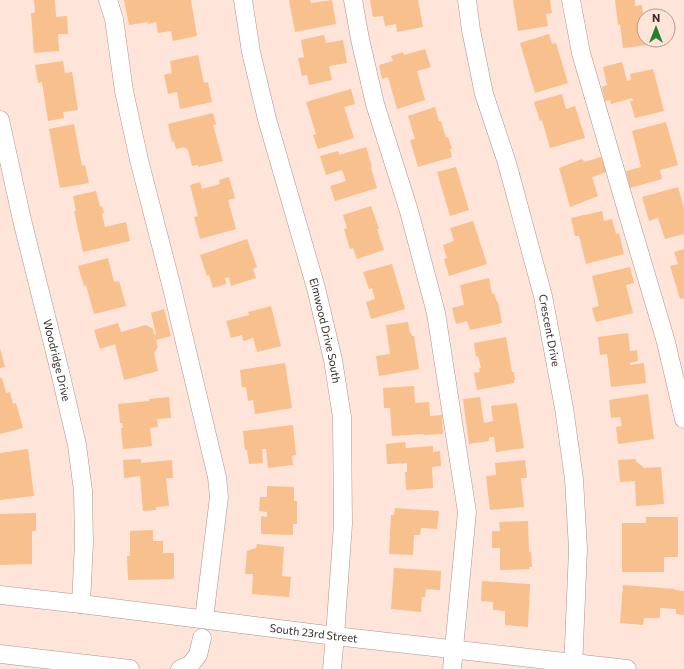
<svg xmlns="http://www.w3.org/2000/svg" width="684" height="669" font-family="Commissioner,sans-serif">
  <rect width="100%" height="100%" fill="#fee4d9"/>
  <!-- building -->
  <g fill="#f7c08c">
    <path d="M34,0H55L56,17L67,16L68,34H58L59,51L34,53L31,13H35Z"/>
    <path d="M124,0H191L197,36L173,41L171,31L158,33L156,22L148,24V22L129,25Z"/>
    <path d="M289,0H310L311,3L332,0L336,24L295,32Z"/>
    <path d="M370,0H418L423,27L397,32L396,24L385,26L383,16L373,17Z"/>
    <path d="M513,0H550L552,13L546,14L548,26L518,31Z"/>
    <path d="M615,0H635V6L642,5L644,21V40H648V45L623,48L620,24L618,25Z"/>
    <path d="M549,34L552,44L556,43L568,83L535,93L520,43Z"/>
    <path d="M324,35L326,43L343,40L347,63L329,66L332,80L309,85L307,75L302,76L298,58L304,57L301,40Z"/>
    <path d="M425,49L431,67L417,71L425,100L397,109L388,77L382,79L379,65L393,61L391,56L403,52L404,55Z"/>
    <path d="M198,55L204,83L208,82L212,102L180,109L177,92L168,94L164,75L172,73L170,61Z"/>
    <path d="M63,61L65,73L72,72L78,110L63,112L64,118L48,121L42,82L38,83L35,65Z"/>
    <path d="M622,62L627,81L631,80L630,74L653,69L664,111L635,118L630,101H633L632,98L611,104L610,100L605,101L602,87L607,85L603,67Z"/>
    <path d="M351,89L355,104L344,107L354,138L318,149L313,135L316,134L306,102Z"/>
    <path d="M562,94L566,109L575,106L585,138L550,148L542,120L540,121L534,102Z"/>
    <path d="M435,107L439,121H441L446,138L448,137L452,149H450L452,157L418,167L410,140L415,139L408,116Z"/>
    <path d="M213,113L216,124L213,125L223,161L198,167V165L192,166L188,150L184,147L176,149L174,141L172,142L168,124Z"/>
    <path d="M666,122L678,165L660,170L662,179L630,188L626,171L641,167L632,131Z"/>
    <path d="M74,124L82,166L85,165L89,183L60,188L49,129Z"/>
    <path d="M366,147L372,167L371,168L377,188L335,201L330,186L346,181L342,170L326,175L320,156L338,151L339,155Z"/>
    <path d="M604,156L609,171L592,177L598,196L570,207L559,168L582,159L584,162Z"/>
    <path d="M456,167L469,210L450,216L437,172Z"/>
    <path d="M229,177L235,198L228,200L236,229L200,239L194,217L198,216L190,185L200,182L202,189L220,184L219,180Z"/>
    <path d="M678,187L684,208V234L665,239L658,218L649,221L642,197Z"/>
    <path d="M96,191L100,207L102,206L104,213L102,214L105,227L126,222L130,241L83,252L74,211H76L73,196Z"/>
    <path d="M371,206L379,229H377L384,250L357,259L353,248L350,249L344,229L347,228L343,215Z"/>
    <path d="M602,211L604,221L612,219L616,234L619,233L624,254L586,264L579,236H575L571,218Z"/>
    <path d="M473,221L487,264L449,276L444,259L447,258L443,245L454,241L450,228Z"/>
    <path d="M247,239L257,267L253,269L256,278L231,286L229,277L225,278L226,284L213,288L209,275L207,276L200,255Z"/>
    <path d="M684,249V298L680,299L670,266L678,264L674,252Z"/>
    <path d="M108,258L114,282L119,281L126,306L94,314L86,285L84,286L78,266Z"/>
    <path d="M392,264L405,309L371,319L366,302L375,299L372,288L369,289L363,272Z"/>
    <path d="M630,267L634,283L626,285L633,313L596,322L592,308L599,306L592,276Z"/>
    <path d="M489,278L492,294L494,293L497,302H498L502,323L470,330L467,321L456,324L452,308L464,305L460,285Z"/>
    <path d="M271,306L281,346L257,352L253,338L243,341L242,335L231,338L226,321L249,315L248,312Z"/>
    <path d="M164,309L171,336L156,340L158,347L154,353L158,371L124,380L115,344L100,349L94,330L118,323L121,332L146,325L153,329L154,335L156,334L151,313Z"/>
    <path d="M408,322L410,333H411L412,336H414L419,369L379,376L376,356L390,354L386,325Z"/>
    <path d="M628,333L630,351L637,350L638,361L630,363V365L644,363L646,383L611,387L607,354L600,355L598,337Z"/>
    <path d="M506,337L512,372H514L515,380H514V383L477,390L474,373L480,372L479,368H481L478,356L476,357L474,343Z"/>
    <path d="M0,348L5,367L0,368Z"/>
    <path d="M285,363L292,408L255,414L253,400L248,401L246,387H242L240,370Z"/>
    <path d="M0,378H2L6,393L10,392L13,404L16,403L23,428L0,434Z"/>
    <path d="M414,386L415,403L429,402L430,416L442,415L443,434L424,435V434L392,436L390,408H384L383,388Z"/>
    <path d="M648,394L654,439L618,444L616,427L622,426L620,417L611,418L609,400Z"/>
    <path d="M169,397L171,418L157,419L158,427L150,428L152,446L123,449L121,428H123L122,423H120L118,404L149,401V399Z"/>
    <path d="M480,397L484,423L493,421L491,406L517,403L524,448L496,452L494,437H489V441L469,444L463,399Z"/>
    <path d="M293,425L296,455L292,456L293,465L268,468L266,449H262L263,463L249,464L247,450H245L243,431Z"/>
    <path d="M405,442L406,448L433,446V452L440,451L441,466L432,467L433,488L406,490L405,472H407V463L387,464L386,444Z"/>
    <path d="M28,449L34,496L0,500V453Z"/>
    <path d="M141,459V463L172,460L173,478H166L169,506L156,507V510L143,511L140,476L124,478L123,460Z"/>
    <path d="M636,459V461L644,468L661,467L664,504L636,506L635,481L620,482L618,460Z"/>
    <path d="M525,460L527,478H521L524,507L490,510L486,476L496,475L495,463Z"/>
    <path d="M267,486L294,487V501H297V524H293V535L261,534V516L267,517V512L259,511L260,497H267Z"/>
    <path d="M395,508L439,511L437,529L421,528L420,535H414L413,555L389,554L391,515H394Z"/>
    <path d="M36,513V531H32V564L0,565V514Z"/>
    <path d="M646,517H678V557H664V572H622V523H646Z"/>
    <path d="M528,521L529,552H531L532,567H529V569L500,570V548H492V531H500L499,522Z"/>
    <path d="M153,530V541H163V553H174V579L128,580L127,556H130V531Z"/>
    <path d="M257,544L284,547L282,576L291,577L289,597L252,594L253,574H245L247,551L256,548Z"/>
    <path d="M394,568L441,571L440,590L426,589L425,597H422L421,612L391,609Z"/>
    <path d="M482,581L530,584L528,627L505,625V611L493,610V602L481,601Z"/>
    <path d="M623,585L675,589V590L684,591V615L676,614V609L660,608V618H644L643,625L620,623Z"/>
  </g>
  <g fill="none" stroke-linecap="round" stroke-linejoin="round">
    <defs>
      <g id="minor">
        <path d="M108,0L114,19L124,91L139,160L172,288L217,477L219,497L204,619"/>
        <path id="s1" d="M243,0L251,52L267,119L316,288L333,360L342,417L343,524L335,636L332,669"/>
        <path d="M353,0L360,39L375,104L409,211L436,313L467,512L452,669"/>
        <path id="s2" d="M467,0L471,30L484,94L507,163L543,296L564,408L574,479L578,549L573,669"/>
        <path d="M571,0L581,53L627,211L666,342L684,419"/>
        <path id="s3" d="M0,120L22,220L60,372L77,445L83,491L84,542L81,604"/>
        <path id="s4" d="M0,595L81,604L335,636L627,669"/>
        <path d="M0,654L130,669"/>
        <path d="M180,669L190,665L198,655L202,638"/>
      </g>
    </defs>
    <!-- minor casing -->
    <use href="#minor" stroke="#ac958b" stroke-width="19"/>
    <!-- minor -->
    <use href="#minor" stroke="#fff" stroke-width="18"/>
  </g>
  <g text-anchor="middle" stroke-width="4" stroke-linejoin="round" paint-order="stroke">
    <!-- street labels -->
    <g font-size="11" fill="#352c28" stroke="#fee4d9">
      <text dy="4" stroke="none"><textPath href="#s1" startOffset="341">Elmwood Drive South</textPath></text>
      <text dy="4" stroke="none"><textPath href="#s2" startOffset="341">Crescent Drive</textPath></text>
      <text dy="4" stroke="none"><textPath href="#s3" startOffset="247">Woodridge Drive</textPath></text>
      <text dy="4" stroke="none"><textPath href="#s4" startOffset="316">South 23rd Street</textPath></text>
    </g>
  </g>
  <!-- north arrow -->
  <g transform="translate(656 28)"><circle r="19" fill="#fee4d9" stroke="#ae9a92"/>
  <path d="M0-3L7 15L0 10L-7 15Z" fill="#247e2e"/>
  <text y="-6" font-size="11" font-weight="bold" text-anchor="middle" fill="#352c28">N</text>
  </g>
</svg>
